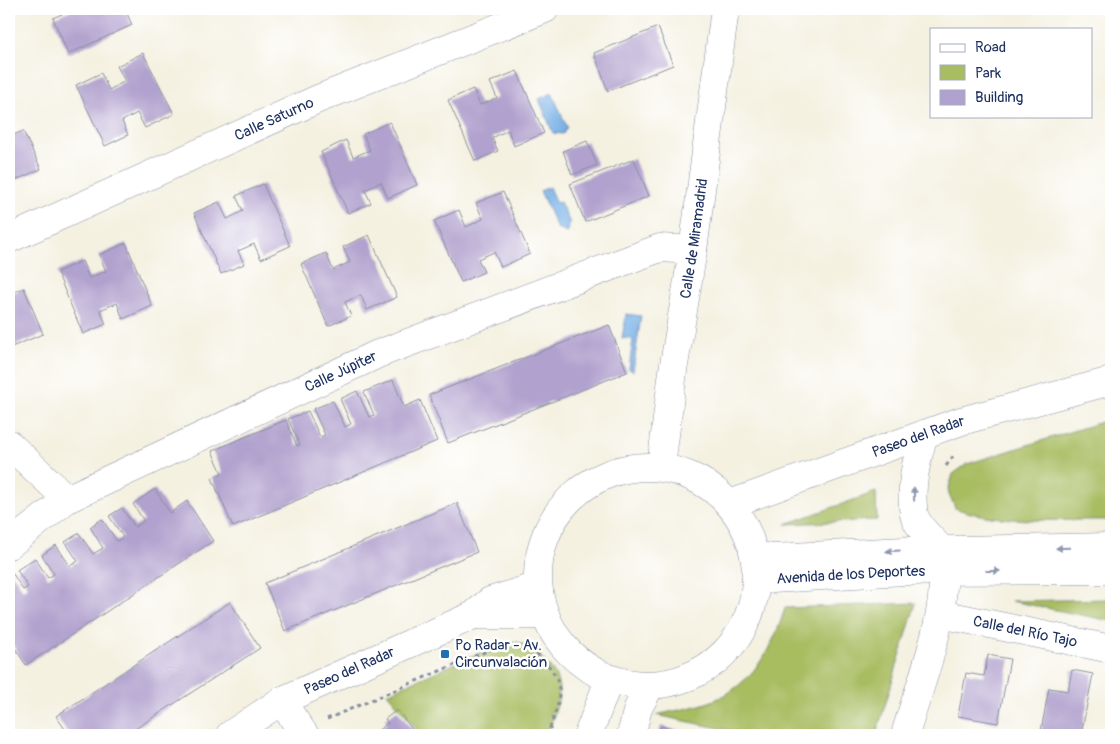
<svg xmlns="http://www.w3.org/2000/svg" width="1120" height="744" font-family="Pangolin,sans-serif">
  <rect width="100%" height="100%" fill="#fff"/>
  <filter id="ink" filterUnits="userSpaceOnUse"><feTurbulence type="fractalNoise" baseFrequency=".02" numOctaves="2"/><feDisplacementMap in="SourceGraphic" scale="10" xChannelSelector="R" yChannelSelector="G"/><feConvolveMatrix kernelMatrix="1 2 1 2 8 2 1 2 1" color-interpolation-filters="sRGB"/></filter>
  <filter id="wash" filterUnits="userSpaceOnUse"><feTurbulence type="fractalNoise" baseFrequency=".0096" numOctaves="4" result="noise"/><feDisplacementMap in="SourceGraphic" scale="20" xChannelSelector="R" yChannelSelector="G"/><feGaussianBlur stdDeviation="1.12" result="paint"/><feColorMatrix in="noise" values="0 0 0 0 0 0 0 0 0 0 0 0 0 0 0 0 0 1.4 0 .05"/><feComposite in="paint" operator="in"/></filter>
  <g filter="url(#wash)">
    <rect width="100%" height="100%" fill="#f4f1e1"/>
    <!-- green -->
    <g fill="#a8bc61" stroke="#627660">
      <path d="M1111,419V520C1064,519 998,525 955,508L948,491L953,474L967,464Z"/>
      <path d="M876,492L877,520L786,524Z"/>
      <path d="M1111,599V621L1011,601Z"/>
      <path d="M916,603L876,735H752L656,715C677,710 700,707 719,698C755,680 774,645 785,608Z"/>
      <path d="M518,642C536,651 561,670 559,694C558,707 551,722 548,735H421L387,693L495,646Z"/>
    </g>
    <!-- water -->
    <g fill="#75aee5" stroke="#486ea2">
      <path d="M552,93L567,127L563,134L553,133L539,99Z"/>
      <path d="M549,187L556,203L560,202L570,223L566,233L557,228L540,191Z"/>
      <path d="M626,314L641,316L633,371L629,369L633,339L622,338Z"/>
    </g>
    <g id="blocks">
      <!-- building -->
      <g fill="#b1a1ce">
        <path d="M73,9H125L132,25L68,54L53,18Z"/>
        <path d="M658,27L673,65L608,91L594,53Z"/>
        <path d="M143,53L174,114L145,128L137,113L122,121L128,135L105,146L76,85L101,73L109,90L125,81L117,66Z"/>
        <path d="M517,71L544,133L514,146L508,130L492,138L498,151L475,161L448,100L473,89L480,105L497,98L490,82Z"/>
        <path d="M390,122L417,185L388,198L381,182L365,190L371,203L348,213L321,152L346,140L353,157L370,150L363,134Z"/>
        <path d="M23,131L41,169L9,183V137Z"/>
        <path d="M587,141L597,165L572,175L563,151Z"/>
        <path d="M634,159L649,196L585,222L570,184Z"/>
        <path d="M263,184L290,246L261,259L254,244L238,251L244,264L221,274L194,213L219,202L227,219L243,211L236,196Z"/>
        <path d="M503,192L530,254L501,267L494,252L478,259L484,272L461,282L434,221L459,210L466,227L483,219L476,203Z"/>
        <path d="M369,235L397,297L367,310L361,295L345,302L351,316L328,326L301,264L326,253L333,270L350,262L343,247Z"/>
        <path d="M126,243L152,306L123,319L117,303L100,310L106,324L83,334L57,272L82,261L89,278L106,271L99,255Z"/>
        <path d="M24,288L43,334L9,348V294Z"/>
        <path d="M609,325L627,372L448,443L429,395Z"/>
        <path d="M393,380L404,407L420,400L437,441L233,527L212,478L222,473L212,451L286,420L297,446L300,445L288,419L308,411L320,437L325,435L313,409L333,401L345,427L351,424L340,399L357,391L369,417L374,415L364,392Z"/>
        <path d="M155,489L170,513L187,501L213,541L26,665L9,639V577L13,574L23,590L28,587L17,570L35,558L48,578L54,574L42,555L56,545L70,566L78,561L65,542L79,533L93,554L103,548L90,527L102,519L117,541L123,537L109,516L122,508L135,527L144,521L133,504Z"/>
        <path d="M457,503L477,552L285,631L265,583Z"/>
        <path d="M230,602L260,648L126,735H69L56,716Z"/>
        <path d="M988,655L1010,659L998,723L958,716L966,673L984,676Z"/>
        <path d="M1072,670L1093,674L1081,735H1062L1041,731L1049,688L1068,691Z"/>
        <path d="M397,710L417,735H367L374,730L376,732L388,723L385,719Z"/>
        <path d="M661,726L695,735H658Z"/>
      </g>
    </g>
  </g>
  <g filter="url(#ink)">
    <use href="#blocks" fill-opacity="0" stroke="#8890a0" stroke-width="1"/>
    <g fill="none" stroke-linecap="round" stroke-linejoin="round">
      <defs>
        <g id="minor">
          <path id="s1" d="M9,239L318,99L545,9"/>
          <path d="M924,434C917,459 909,487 914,514C917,527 933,540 942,550"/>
          <path d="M9,444L67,499"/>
          <path id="s2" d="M661,467L673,371L693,250L725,9"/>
          <circle cx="647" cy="576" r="109"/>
          <path id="s3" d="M730,504L961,421L1111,381"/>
          <path id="s4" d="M9,545L67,499L378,354L660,248L693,250"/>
          <path d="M754,555L774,558L904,551L1111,547"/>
          <path id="s5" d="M756,580L904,571L1111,570"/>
          <path id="s6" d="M941,614L1111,649"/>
          <path d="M475,615H545"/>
          <path d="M281,701L305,735"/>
          <path id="s7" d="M230,735L281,701L474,615L490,601L538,586"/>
          <path d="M588,735L609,680"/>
          <path d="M631,735L638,708L650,686"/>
          <path d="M905,735C922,676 950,614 942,552"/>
        </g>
      </defs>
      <!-- minor casing -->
      <use href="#minor" stroke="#8890a0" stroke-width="29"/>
      <!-- path -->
      <g stroke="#8890a0" stroke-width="3" stroke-dasharray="4 4" stroke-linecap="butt">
        <path d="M946,466L954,455"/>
        <path d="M523,645C540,653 560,673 559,693C559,707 551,722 548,735"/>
        <path d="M327,719L501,645"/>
      </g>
      <!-- minor -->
      <use href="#minor" stroke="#fff" stroke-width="28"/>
    </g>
    <!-- one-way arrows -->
    <defs><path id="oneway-solid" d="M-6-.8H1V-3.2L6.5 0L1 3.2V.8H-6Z" transform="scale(1.25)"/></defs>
    <g fill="#8d97ae">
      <use href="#oneway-solid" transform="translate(914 494) rotate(-91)"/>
      <use href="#oneway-solid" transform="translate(1063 548) rotate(179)"/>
      <use href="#oneway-solid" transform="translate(893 551) rotate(177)"/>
      <use href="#oneway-solid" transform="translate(993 571)"/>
    </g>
  </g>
  <!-- markers -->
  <rect fill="#1f6fb2" stroke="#fff" stroke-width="2" x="440" y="649" width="10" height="10" rx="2.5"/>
  <g text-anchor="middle" stroke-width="5" stroke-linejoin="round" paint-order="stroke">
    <!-- street labels -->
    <g font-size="15" fill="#1b2f5e" stroke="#fff">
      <text dy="5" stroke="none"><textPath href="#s1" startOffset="291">Calle Saturno</textPath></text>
      <text dy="5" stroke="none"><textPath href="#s2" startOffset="231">Calle de Miramadrid</textPath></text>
      <text dy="5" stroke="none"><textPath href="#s4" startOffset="376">Calle Júpiter</textPath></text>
      <text dy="5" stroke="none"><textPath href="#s3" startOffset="200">Paseo del Radar</textPath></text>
      <text dy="5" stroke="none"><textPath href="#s5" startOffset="95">Avenida de los Deportes</textPath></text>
      <text dy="5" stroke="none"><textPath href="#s6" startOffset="86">Calle del Río Tajo</textPath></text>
      <text dy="5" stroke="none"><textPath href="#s7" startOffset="136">Paseo del Radar</textPath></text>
    </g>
    <!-- poi labels -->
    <g font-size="15" fill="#1b2f5e" stroke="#fff" text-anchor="start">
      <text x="455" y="650">Pº Radar - Av.<tspan x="455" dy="17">Circunvalación</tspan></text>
    </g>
  </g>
  <!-- margin -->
  <rect width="1120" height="744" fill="none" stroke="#fff" stroke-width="30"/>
  <!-- legend -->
  <rect x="930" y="28" width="162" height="90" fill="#ffffff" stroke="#a4acbf"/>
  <rect x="940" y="44" width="25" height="8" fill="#ffffff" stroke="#a4acbf"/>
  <text x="975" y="52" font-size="15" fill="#1b2f5e">Road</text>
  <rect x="940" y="65" width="25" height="15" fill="#a8bc61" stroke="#a4acbf"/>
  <text x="975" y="78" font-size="15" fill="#1b2f5e">Park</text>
  <rect x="940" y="90" width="25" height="15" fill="#b1a1ce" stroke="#a4acbf"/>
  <text x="975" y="102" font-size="15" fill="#1b2f5e">Building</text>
</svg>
